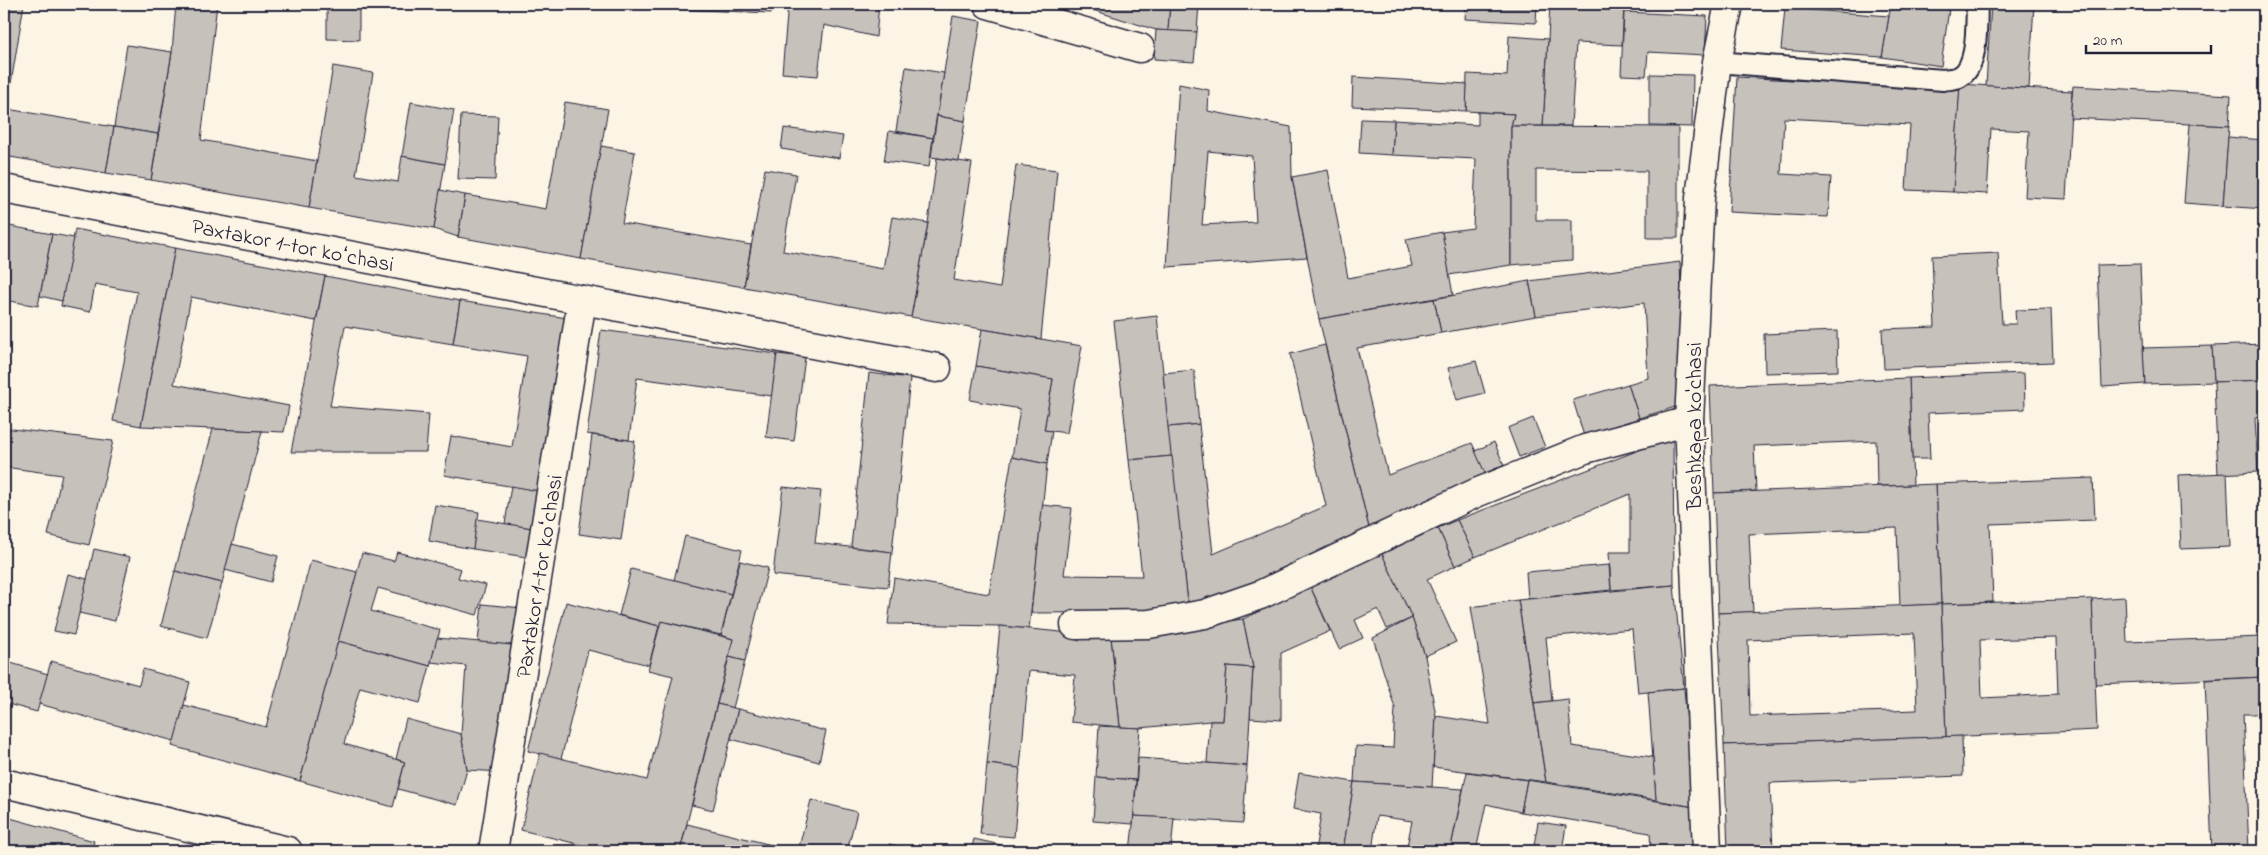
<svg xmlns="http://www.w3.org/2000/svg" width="2268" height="855" font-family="'Indie Flower',sans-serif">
  <rect width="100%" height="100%" fill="#fcf5e5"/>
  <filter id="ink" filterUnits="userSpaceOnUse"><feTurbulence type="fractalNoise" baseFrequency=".02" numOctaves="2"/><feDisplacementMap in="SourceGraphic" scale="10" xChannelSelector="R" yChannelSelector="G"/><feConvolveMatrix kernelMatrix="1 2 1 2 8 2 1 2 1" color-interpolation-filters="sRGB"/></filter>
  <g filter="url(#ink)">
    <!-- building -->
    <g fill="#c6c1bb" stroke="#22223b" fill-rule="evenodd">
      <path d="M4,4H24L4,126Z"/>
      <path d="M176,4H217L201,140L317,161L309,208L151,180L172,52Z"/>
      <path d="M327,4H359V40L327,39Z"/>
      <path d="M626,4H771V13L626,7Z"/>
      <path d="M788,4H879L876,37L824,25L818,76L782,73Z"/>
      <path d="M1084,4H1170L1168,31L1156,30L1083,7Z"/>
      <path d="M1170,4H1199L1197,32L1168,31Z"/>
      <path d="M1466,4H1537L1536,23L1465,19Z"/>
      <path d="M1550,4H1624L1622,45L1576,43L1571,126H1543Z"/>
      <path d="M1891,4H1925L1924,6L1949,9L1941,66L1882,57Z"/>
      <path d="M1991,4H2034L2029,88L1986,86Z"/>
      <path d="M1785,8L1889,16L1882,57L1781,50Z"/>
      <path d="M1624,12L1707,16L1705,55L1648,52L1646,76L1621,75Z"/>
      <path d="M953,16L981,21L965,121L937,116Z"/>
      <path d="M1156,30L1197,32L1194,62L1154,59Z"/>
      <path d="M1509,36L1548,39L1543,126H1511L1514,114L1466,111L1467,74L1507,76Z"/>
      <path d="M127,45L172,52L158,134L114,127Z"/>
      <path d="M333,66L373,73L356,175L398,182L402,156L445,164L434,229L309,208Z"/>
      <path d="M906,67L944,73L933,138L896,131Z"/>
      <path d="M1650,74L1693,75L1692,127L1650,126Z"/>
      <path d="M1353,77L1467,84L1466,111L1352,106Z"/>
      <path d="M1737,77L1960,89L1953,192L1906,190L1910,125L1784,118L1781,174L1831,177L1828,217L1729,212Z"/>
      <path d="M1179,84L1209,90L1208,111L1291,127L1292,177L1307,257L1167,267ZM1208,151L1252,156L1256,222L1202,225Z"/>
      <path d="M1960,84L2072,91L2066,199L2025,197L2029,131L1991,129L1987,194L1953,192Z"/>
      <path d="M2073,86L2231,95L2229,126L2070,118Z"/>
      <path d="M411,102L454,110L445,164L402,156Z"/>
      <path d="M565,102L608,109L581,259L458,237L465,195L546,209Z"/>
      <path d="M7,109L114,127L106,173L4,156V126Z"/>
      <path d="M1478,112L1514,114L1511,126V265L1449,275L1442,232L1473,228L1476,159L1392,155L1394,120L1478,125Z"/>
      <path d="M461,115L498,116L495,180L458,179Z"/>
      <path d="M937,116L965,121L959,161L931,157Z"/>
      <path d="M1361,119L1394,120L1392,155L1359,153Z"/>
      <path d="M2190,124L2229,126L2223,206L2184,203Z"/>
      <path d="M1511,126L1678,127V238H1647V171L1536,170V220H1572V260L1511,265Z"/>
      <path d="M114,127L158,134L151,180L106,173Z"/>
      <path d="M784,128L843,136L839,158L781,149Z"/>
      <path d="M889,131L933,138L929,167L884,161Z"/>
      <path d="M2228,137L2264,140V209L2223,206Z"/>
      <path d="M601,146L635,152L622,223L751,245L744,287L581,259Z"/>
      <path d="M937,158L972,163L954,280L1000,288L1016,165L1057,170L1041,339L911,317L928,223Z"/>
      <path d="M765,169L796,174L783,251L883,269L892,217L928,223L911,317L744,287Z"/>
      <path d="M1328,170L1348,278L1412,266L1406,239L1442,232L1453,295L1319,319L1292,177Z"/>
      <path d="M440,190L465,195L458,237L434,229Z"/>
      <path d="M4,225L52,234L38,306L4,300Z"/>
      <path d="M75,229L175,248L141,426L113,421L137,292L95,284L90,312L61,306Z"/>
      <path d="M52,234L74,238L62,301L40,296Z"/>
      <path d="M175,248L325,276L316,321L191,297L174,384L289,406L284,432L141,426Z"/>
      <path d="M1998,253L2002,324H2016L2015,310L2051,309L2053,362L1884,369L1882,329L1935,327L1932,256Z"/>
      <path d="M1680,262L1685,404L1639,418L1628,384L1648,378L1644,303L1536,316L1529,281Z"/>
      <path d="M2140,264L2145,384L2102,387L2097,265Z"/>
      <path d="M325,276L460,301L453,344L345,326L330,406L429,414L426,452H291Z"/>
      <path d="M1529,281L1536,316L1441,333L1434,299Z"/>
      <path d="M1434,299L1441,333L1357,348L1388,475L1472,443L1487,476L1369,528L1319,319Z"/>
      <path d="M460,301L573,319L544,492L444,475L451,436L512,447L527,356L453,344Z"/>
      <path d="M1157,316L1172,456L1129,460L1114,321Z"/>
      <path d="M982,329L1082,346L1067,433L1044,430L1053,379L976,366Z"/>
      <path d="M601,330L777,354L772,396L637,378L629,440L587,434Z"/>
      <path d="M1837,331L1838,371L1765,373L1764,334Z"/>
      <path d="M2264,344V380L2214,382L2212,346Z"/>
      <path d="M1325,345L1369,528L1189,612L1168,427L1199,424L1213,554L1326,506L1290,354Z"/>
      <path d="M2212,346L2214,382L2145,384L2143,348Z"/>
      <path d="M777,354L805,357L794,441L766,437Z"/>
      <path d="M1476,361L1485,393L1457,400L1448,368Z"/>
      <path d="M976,366L1053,379L1044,430L1052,431L1047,464L1012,457L1020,409L970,400Z"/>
      <path d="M1194,370L1199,424L1168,427L1163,373Z"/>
      <path d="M869,373L910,378L892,552L851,547Z"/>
      <path d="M2024,373L2025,409L1928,413L1930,459H1912L1909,378Z"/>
      <path d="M1909,378L1913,485L1877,486L1876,441L1754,446L1756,491L1714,493L1710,386Z"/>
      <path d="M2264,380V417L2255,418L2258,472L2218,474L2214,382Z"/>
      <path d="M1628,384L1639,418L1584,436L1573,400Z"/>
      <path d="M1533,418L1545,447L1519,457L1508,428Z"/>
      <path d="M4,428L113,441L89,545L48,535L62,475L4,467Z"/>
      <path d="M213,429L262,431L222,583L175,571Z"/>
      <path d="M592,435L635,441L621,540L579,534Z"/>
      <path d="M1673,437L1674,585L1611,590L1609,552H1630V494L1475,557L1457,520Z"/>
      <path d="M1494,442L1504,465L1485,473L1475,451Z"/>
      <path d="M1172,456L1189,612L1031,613L1042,505L1072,508L1064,575L1142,576L1129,460Z"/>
      <path d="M1012,457L1047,464L1029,629L1000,626L888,624L894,578L989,594Z"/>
      <path d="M2227,473L2230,547L2181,549L2178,475Z"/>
      <path d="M2093,478L2095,520L1990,524L1993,602L1941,604L1936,484Z"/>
      <path d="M1936,484L1941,604L1900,606L1897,528L1749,534L1753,612L1718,613L1714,493Z"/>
      <path d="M511,486L544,492L538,529L505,524Z"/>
      <path d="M783,487L821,491L815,543L892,552L888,587L773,575Z"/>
      <path d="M435,505L479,512L473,549L429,541Z"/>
      <path d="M477,519L538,529L533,558L473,549Z"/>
      <path d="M1457,520L1475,557L1455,566L1438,528Z"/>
      <path d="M1438,528L1455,566L1427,579L1456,642L1425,656L1412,618L1382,554Z"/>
      <path d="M685,536L742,550L731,594L674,580Z"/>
      <path d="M232,544L278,556L271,582L225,570Z"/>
      <path d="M94,549L130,557L115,621L79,613Z"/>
      <path d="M397,552L461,569L458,578L486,585L477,615L378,588L371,611L440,630L430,666L338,641L362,553L394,561Z"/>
      <path d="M2264,553V677L2095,684L2092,599L2125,597L2127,642L2262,637L2258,554Z"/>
      <path d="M1382,554L1412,618L1387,629L1378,609L1355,620L1363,638L1339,649L1310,586Z"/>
      <path d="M311,560L357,572L300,781L172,746L184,705L266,727Z"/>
      <path d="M740,561L768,568L745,661L729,657L733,639L721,635Z"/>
      <path d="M1609,565L1611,590L1528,599L1526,572Z"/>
      <path d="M631,569L731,594L721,635L661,621L659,626L619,615Z"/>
      <path d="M175,571L222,583L207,638L161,626Z"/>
      <path d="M68,574L87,579L74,635L54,631Z"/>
      <path d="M1674,585L1684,688L1638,693L1632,629L1546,637L1552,701L1534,703L1518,600Z"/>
      <path d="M1310,586L1330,631L1281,653V720L1250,718L1253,668L1243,619Z"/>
      <path d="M2092,599L2097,730L1946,737L1941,604ZM2056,638L2058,694L1982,698L1980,640Z"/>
      <path d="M1518,600L1546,782L1433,767L1436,716L1490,724L1471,607Z"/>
      <path d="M566,602L659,626L649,665L588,650L561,759L528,751Z"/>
      <path d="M482,604L522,608L518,646L478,642Z"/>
      <path d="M1941,604L1946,737L1724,745L1718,613ZM1914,633L1917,710L1750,716L1748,640Z"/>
      <path d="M1412,618L1425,656L1436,716L1432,787L1354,782L1356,746L1393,748L1395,708L1373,638Z"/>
      <path d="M1243,619L1253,668L1227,666L1223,721H1210L1140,728L1120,727L1111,637Z"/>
      <path d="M661,621L733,639L680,851H606L521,830L540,753L647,780L673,676L648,670Z"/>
      <path d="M1000,626L1111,637L1120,727L1071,722L1075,675L1029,671L1020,768L987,764Z"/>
      <path d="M437,638L512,645L501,772L467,770L461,734L466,666L431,662Z"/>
      <path d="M338,641L430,666L420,703L360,687L344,744L405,762L393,807L300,781Z"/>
      <path d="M729,657L745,661L733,708L717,704Z"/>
      <path d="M4,661L48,674L37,712L4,703Z"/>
      <path d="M51,661L139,685L143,669L190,682L174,741L39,704Z"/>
      <path d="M1227,666L1253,668L1247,766L1207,763L1210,721H1223Z"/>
      <path d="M2264,677V714H2243L2249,851H2212L2205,680Z"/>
      <path d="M1684,688L1694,807L1656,800L1648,692Z"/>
      <path d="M1568,699L1572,746L1653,757L1656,800L1546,782L1534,703Z"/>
      <path d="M717,704L738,709L713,810L692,805Z"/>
      <path d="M738,709L826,731L819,762L731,739Z"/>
      <path d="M406,719L461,734L467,770L457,805L398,789L405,762L396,759Z"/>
      <path d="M1099,726L1140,728L1136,780L1096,777Z"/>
      <path d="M1962,736L1963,776L1770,783L1773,850L1781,851H1728L1724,745Z"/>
      <path d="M1138,758L1247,766L1243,823L1134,816Z"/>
      <path d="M987,764L1020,768L1014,837L980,834Z"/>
      <path d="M1467,772L1527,780L1521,812L1486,804L1476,851H1450Z"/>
      <path d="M1299,773L1354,782L1343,851H1315L1321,814L1293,809Z"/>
      <path d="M1096,777L1136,780L1133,824L1093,821Z"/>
      <path d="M1527,780L1694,807V851H1651L1650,833L1521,812Z"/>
      <path d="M1354,782L1463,789L1450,851H1406L1412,821L1377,816L1372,851H1343Z"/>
      <path d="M811,800L857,812L847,851H798Z"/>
      <path d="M1134,816L1174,818L1171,851H1130Z"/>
      <path d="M10,818L94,841L91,851H4V838Z"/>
      <path d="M1538,822L1566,826L1562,851H1533Z"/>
      <path d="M687,824L796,851H680Z"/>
      <path d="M974,839L1001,845L1000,851H971Z"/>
      <path d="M889,844L920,851H888Z"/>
      <path d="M93,845L113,851H91Z"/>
    </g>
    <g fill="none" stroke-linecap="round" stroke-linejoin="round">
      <defs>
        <path id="lane" d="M1717,62L1943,80C1948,79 1955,79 1959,77C1979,67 1976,24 1977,4"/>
        <g id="street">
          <path d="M988,4L1140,48"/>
          <path d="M4,189L937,368"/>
          <path d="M1075,625L1149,624L1205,614L1260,595L1476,493L1585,449L1689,421"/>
          <path d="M493,851L582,300"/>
        </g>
        <g id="secondary">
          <path d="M4,783L288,851"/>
          <path d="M1707,851L1689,421L1700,198L1717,62L1729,4"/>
        </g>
      </defs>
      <!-- lane casing -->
      <use href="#lane" stroke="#22223b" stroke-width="24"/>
      <!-- street casing -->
      <use href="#street" stroke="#22223b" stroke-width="31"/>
      <!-- secondary casing -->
      <use href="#secondary" stroke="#22223b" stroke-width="31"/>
      <!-- lane -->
      <use href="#lane" stroke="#fcf5e5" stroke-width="20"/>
      <!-- street -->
      <use href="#street" stroke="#fcf5e5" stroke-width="28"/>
      <!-- secondary -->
      <use href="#secondary" stroke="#fcf5e5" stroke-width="28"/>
    </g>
  </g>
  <g text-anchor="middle" stroke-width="4" stroke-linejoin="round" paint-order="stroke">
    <!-- street labels -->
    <g font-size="22" fill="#22223b" stroke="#fcf5e5">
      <text transform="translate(293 244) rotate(11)" y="8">Paxtakor 1-tor koʻchasi</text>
      <text transform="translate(1693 426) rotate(-90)" y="8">Beshkapa ko'chasi</text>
      <text transform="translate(538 576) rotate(-81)" y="8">Paxtakor 1-tor koʻchasi</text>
    </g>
  </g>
  <!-- margin -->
  <rect width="2268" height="855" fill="none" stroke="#fcf5e5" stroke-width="20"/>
  <rect x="10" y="10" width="2248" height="835" fill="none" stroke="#22223b" stroke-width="2" filter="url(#ink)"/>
  <!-- scale -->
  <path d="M2086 45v8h125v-8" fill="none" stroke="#22223b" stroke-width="2.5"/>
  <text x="2093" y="45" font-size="15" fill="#22223b" stroke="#fcf5e5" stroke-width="4" paint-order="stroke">20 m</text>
</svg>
